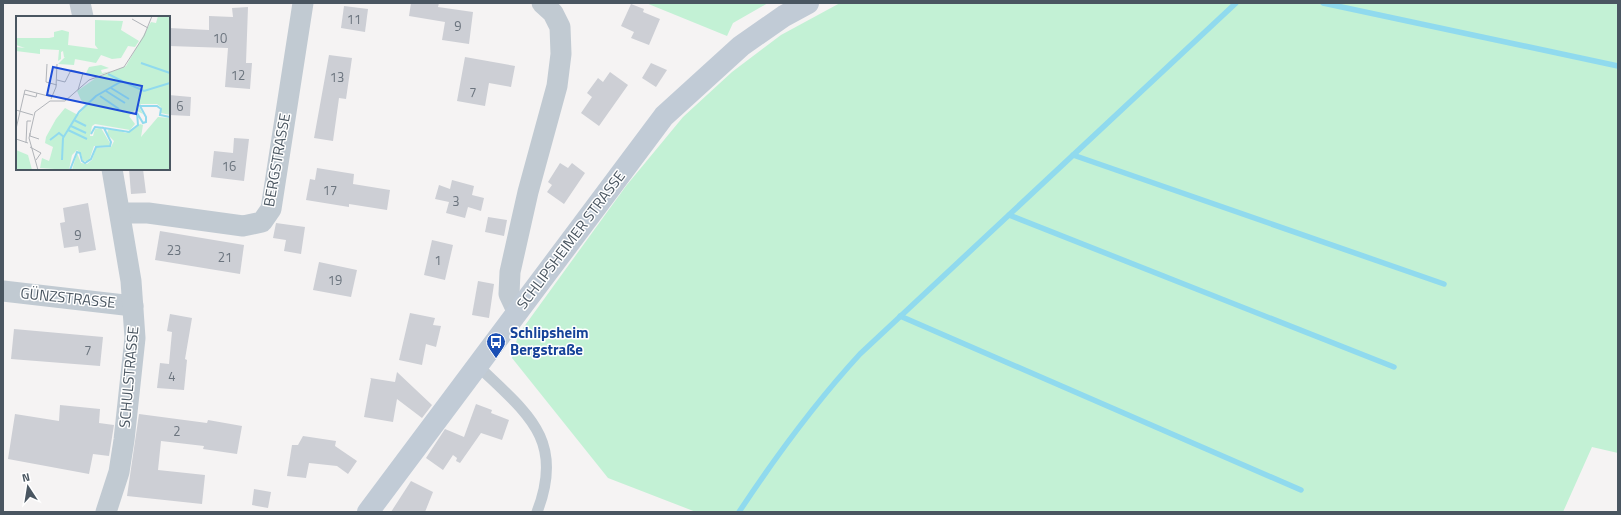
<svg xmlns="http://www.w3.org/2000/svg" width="1621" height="515" font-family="'Titillium Web',sans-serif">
  <rect width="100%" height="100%" fill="#f5f3f3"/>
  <!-- green -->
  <g fill="#c3f1d5">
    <path d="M646,3H768L733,23L727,36Z"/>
    <path d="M840,3H1618V453L1592,447L1563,512H696L608,478L512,358L518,335L626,186L683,117L732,72L781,35Z"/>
  </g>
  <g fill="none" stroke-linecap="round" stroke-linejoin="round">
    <!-- stream -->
    <g stroke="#90daee" stroke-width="5.5">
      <path d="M1323,3L1618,66"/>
      <path d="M1073,155L1444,284"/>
      <path d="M1009,215L1394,367"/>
      <path d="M900,316L1301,490"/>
      <path d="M739,512C776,456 815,403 860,354L1236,3"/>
    </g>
  </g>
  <!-- building -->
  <g fill="#cdcfd5">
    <path d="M411,3H439L438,7L473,12L469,44L442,40L445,22L409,16Z"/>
    <path d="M631,4L644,9L643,12L660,19L649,45L631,38L634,32L621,26Z"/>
    <path d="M344,6L368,9L365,32L341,28Z"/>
    <path d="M248,7L246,63H252L250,89L225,87L228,48L169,46V28L209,30V16L233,17L232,8Z"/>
    <path d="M329,55L352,58L346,99L339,98L333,141L314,138Z"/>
    <path d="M465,57L515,66L511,87L489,83L485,106L457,101Z"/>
    <path d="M651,63L667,70L656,87L642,78Z"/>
    <path d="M610,72L628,85L599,126L581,113L592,97L587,93L598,78L603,82Z"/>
    <path d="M169,95L191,97L190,116L169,115Z"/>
    <path d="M234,138L249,139L244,181L211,177L214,151L233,153Z"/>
    <path d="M560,163L568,168L572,163L585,173L564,204L547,192L552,185L548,182Z"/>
    <path d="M317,168L354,174L353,184L390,190L387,210L349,204V207L306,200L310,179L315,180Z"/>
    <path d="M129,169H143L146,193L131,194Z"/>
    <path d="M452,180L474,186L472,195L484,198L481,211L468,207L465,218L446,213L449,202L435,199L439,185L450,189Z"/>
    <path d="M88,203L96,250L79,253L78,246L64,248L60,223L65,222L63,208Z"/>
    <path d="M488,217L507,220L504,236L485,232Z"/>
    <path d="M276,223L305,227L301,254L284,251L286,240L273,238Z"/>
    <path d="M160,231L244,245L240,274L155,260Z"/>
    <path d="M432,240L453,245L445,280L424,275Z"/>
    <path d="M319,262L357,270L351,297L313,290Z"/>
    <path d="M478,281L494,284L489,318L472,315Z"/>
    <path d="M410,313L435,318L433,325L441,326L436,347L426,344L422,365L399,360Z"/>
    <path d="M170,314L192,318L185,359L187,360L184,390L157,388L160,363L169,364L172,332L167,331Z"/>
    <path d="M14,329L103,337L100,366L11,359Z"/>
    <path d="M397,372L432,405L422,418L397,399L393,422L364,417L371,379L370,378L395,382Z"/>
    <path d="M476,404L492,410L491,413L509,420L502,440L481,433L460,463L456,461L457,458L453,455L443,470L426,458L445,429L464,437Z"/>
    <path d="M60,405L100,409L99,423L114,425L109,456L93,454L89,474L8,459L15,414L59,421Z"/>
    <path d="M139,414L207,423L208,420L242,426L237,454L203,449L204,446L161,441L158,470L205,475L202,504L127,496Z"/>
    <path d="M303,436L336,441L335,446L357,461L348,474L337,466L309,463L306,478L287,476L292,445H298Z"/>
    <path d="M411,481L433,492L425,512H391Z"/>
    <path d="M254,489L271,492L268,508L252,505Z"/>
  </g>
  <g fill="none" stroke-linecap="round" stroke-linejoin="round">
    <!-- lane -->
    <path stroke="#c1cad2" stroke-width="11" d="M477,365C525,412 566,438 537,512"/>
    <!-- street -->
    <g stroke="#c1cad2" stroke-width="21">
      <path d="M80,3L83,17"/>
      <path d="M120,213H148L243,226L262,222L271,209L303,3"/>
      <path d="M3,291L133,306"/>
      <path d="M517,311L509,294L510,272L528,192L557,86L561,54L560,27L553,13L542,3"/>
      <path d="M106,512L119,472L124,440L135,338L131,281L112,169"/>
    </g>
    <!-- secondary -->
    <path stroke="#c1cbd6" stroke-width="22" d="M368,512L664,116L741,46L784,16L808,3"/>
  </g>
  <!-- icons -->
  <defs>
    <symbol id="bus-pin" viewBox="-11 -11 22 30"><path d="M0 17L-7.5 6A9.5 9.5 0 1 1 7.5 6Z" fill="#1a4fb4" stroke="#fff"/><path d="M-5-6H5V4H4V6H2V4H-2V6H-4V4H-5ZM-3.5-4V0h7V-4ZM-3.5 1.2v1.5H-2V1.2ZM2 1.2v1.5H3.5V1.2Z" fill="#fff"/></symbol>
  </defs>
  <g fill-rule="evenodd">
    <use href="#bus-pin" x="485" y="331" width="22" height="30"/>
  </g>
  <g text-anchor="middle" stroke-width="3" stroke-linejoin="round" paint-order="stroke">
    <!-- number labels -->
    <g font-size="13" fill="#6b747e">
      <text x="354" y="24">11</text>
      <text x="458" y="31">9</text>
      <text x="220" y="43">10</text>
      <text x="238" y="80">12</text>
      <text x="337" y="82">13</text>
      <text x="473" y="97">7</text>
      <text x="180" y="111">6</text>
      <text x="229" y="171">16</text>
      <text x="330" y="195">17</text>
      <text x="456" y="206">3</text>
      <text x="78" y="240">9</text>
      <text x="174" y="255">23</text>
      <text x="225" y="262">21</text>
      <text x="438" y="265">1</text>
      <text x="335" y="285">19</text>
      <text x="88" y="355">7</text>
      <text x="172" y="381">4</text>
      <text x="177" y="436">2</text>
    </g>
    <!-- street labels -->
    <g font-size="15" fill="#4a5661" stroke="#fff">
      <text transform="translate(277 160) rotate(-80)" y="5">BERGSTRASSE</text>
      <text transform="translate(571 240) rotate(-53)" y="5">SCHLIPSHEIMER STRASSE</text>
      <text transform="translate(68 298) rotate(6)" y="5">GÜNZSTRASSE</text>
      <text transform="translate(129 377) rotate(-85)" y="5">SCHULSTRASSE</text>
    </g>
    <!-- transit labels -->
    <g font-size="15" font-weight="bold" fill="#164399" stroke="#fff" text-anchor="start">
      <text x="510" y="338">Schlipsheim<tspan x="510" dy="17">Bergstraße</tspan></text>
    </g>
  </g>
  <!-- overview -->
  <g transform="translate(16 16)">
    <rect width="154" height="154" fill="#f5f3f3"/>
    <path d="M142,0H154V99L145,97V91L141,88H125L123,91L127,98L119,94L113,100L119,108L114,114L79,108L76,110L74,120H77L79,113L85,112L94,127L93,130H78L73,145H67L65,138L61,134L56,139L53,154L24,152L26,142L33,145L34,142L37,131L29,127L30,121L40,103L49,92L62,99L71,89L65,84L61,75L80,62L110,50L135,6L140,7ZM79,4L107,5L105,14L123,25L119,31L112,30L105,42L96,43L85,39L80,47L48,41L47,35L45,36V43L42,45L43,34L24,33V38L0,35V31L9,32L0,29V22H33L38,21V16L46,14L53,16L52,29L82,33L79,29ZM49,41L59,43L58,49L42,48ZM85,49L93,52L85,54L86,57L96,55L77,61L70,57L73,51ZM142,101L154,102V154H56L61,137L65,147L71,148L76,144L80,132L95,131L98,125L91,118L92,114L98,113L110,117L124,108L127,109L125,121ZM0,134L12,139L16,154H0Z" fill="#c3f1d5"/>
    <path fill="none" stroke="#90daee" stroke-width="2" d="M125,47L154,57M92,58L106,65M95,72L113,83M90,75L109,87M84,80L103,93M58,104L70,110M55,110L70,117M52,114L71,123M75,118L79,111L88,112M34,124L43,117L48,121M46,144L47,122L63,96L80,80L106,65L128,75L154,67M54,154L61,136L64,137L66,145L69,147L75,143L80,131L94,130L95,126L88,112L113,116L122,109L121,97L127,107L130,106V101L124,90H141L145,93L144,99L154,101"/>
    <path fill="none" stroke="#b1b4b9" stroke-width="1" d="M116,3L132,12M31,48L30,66L41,69M41,64L49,66L55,54L67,57L62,74M8,78L20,81L21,77M35,83L40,71L41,48M0,94L17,99M0,113L9,74L36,81M14,117V120L23,123M0,123L12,127M10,127L11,105H15M14,131L25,137L20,144M22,154L13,122L19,96L34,85H49L73,64L108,51L128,20L136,0"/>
    <path fill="#1d4ed8" fill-opacity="0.15" stroke="#1d4ed8" stroke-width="2" d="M37,51L126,70L120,98L31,79Z"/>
    <rect width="154" height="154" fill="none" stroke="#4a5661" stroke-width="2"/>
  </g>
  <!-- border -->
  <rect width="1621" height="515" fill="none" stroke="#4a5661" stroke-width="8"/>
  <!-- north arrow -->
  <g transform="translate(28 487) rotate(348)" stroke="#ffffff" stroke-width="3" paint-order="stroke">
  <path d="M0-3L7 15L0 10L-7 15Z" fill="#4a5661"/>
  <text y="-6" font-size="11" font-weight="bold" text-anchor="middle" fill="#4a5661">N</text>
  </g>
</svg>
